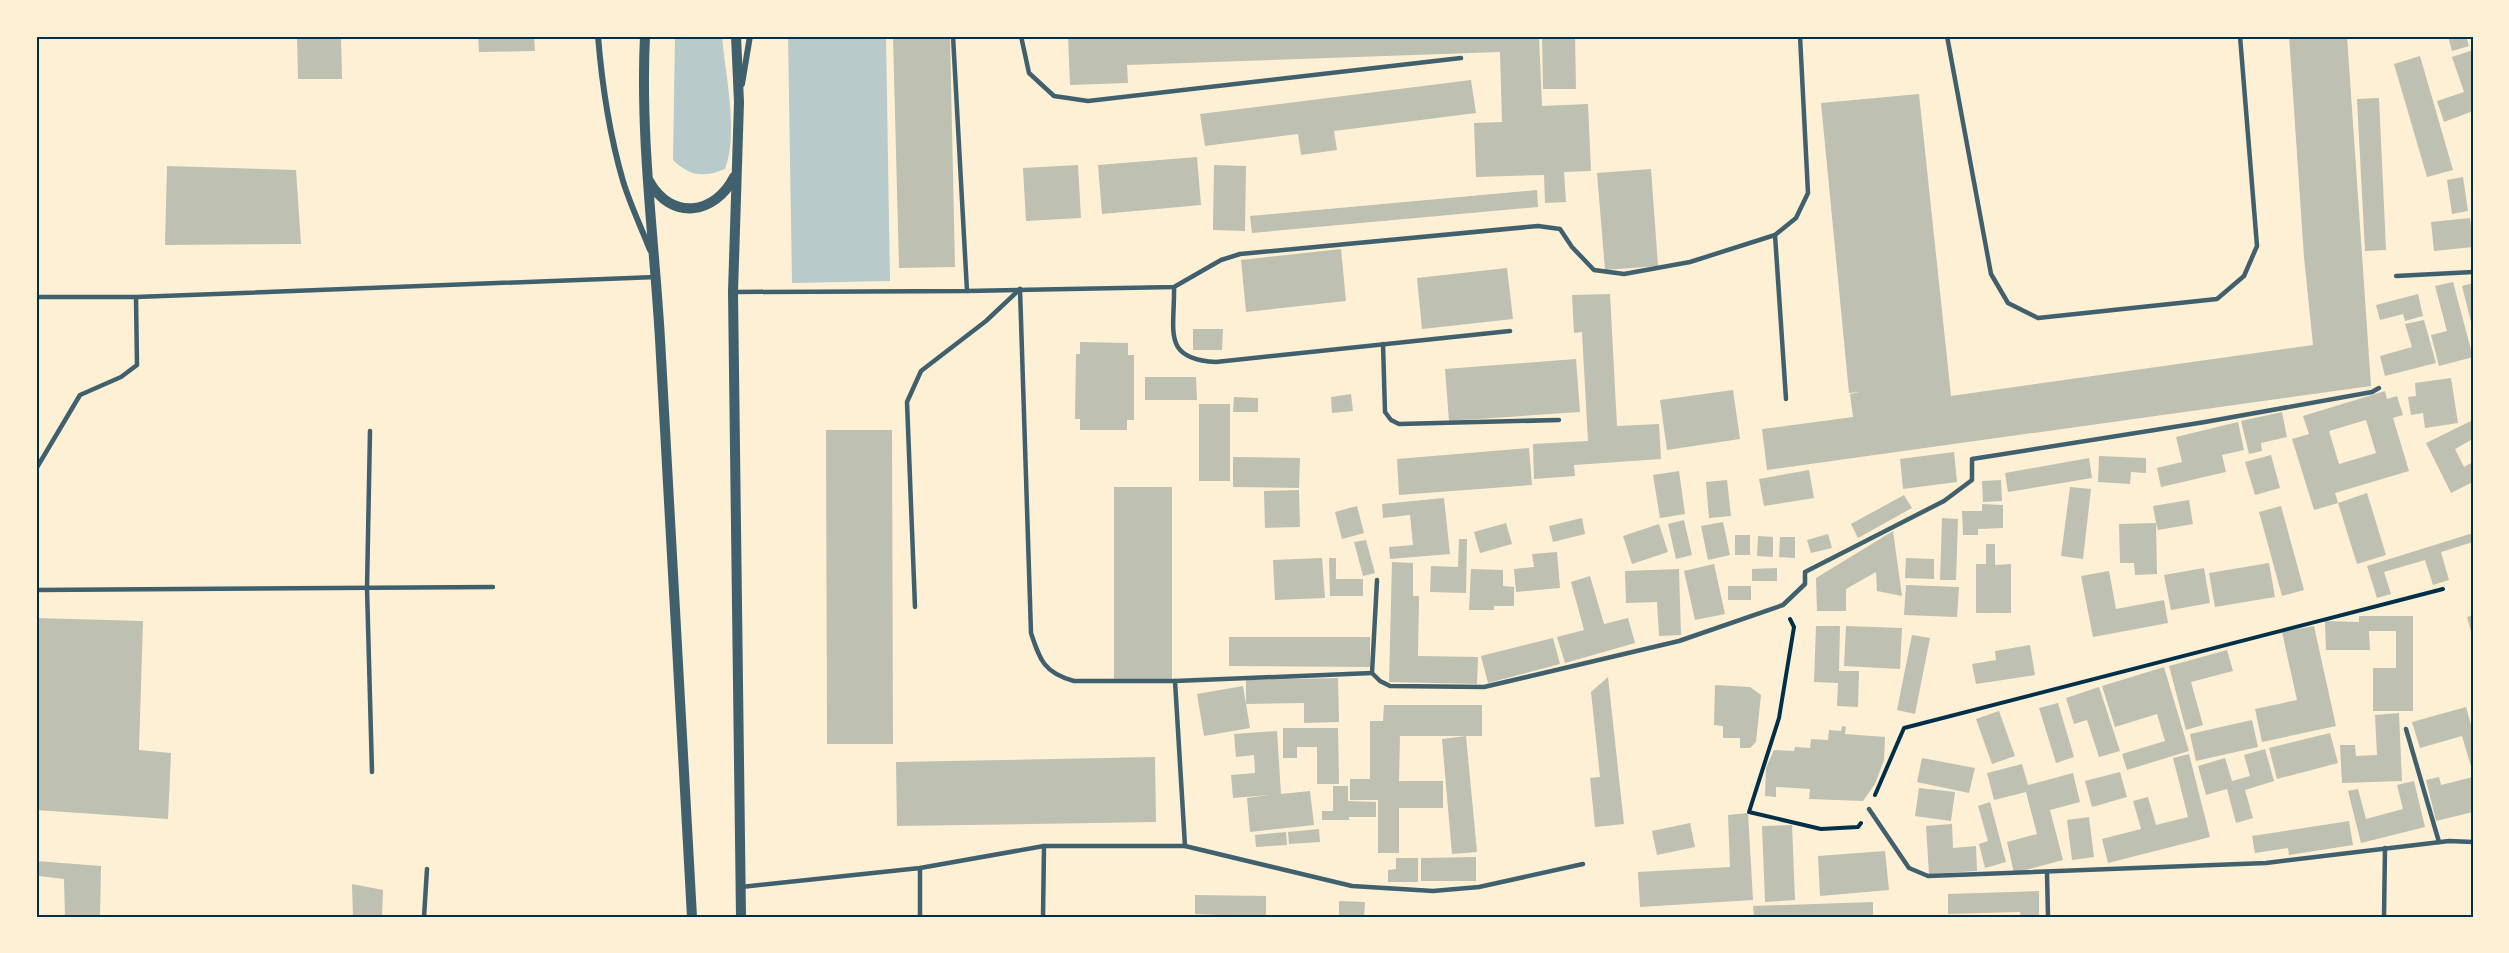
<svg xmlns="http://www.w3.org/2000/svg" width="2509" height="953" font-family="'Open Sans',sans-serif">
  <rect width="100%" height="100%" fill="#fdf0d5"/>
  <!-- green -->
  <g fill="#b9caca">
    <path d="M675,36H722C725,74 739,133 725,169C704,178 689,176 673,160Z"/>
    <path d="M788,36H886L890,281L792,283Z"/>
  </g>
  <!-- building -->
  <g fill="#bec0b2" fill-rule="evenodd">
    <path d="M297,36H341L342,79H298Z"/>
    <path d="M478,36H534L535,51L479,52Z"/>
    <path d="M893,36H950L955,267L899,268Z"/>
    <path d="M1068,36H1539L1542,106L1588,104L1591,171L1564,172L1566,202L1545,203L1544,175L1476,177L1474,123L1502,122L1500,52L1127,65L1128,83L1070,85Z"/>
    <path d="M1542,36H1575L1576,89H1543Z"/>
    <path d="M2289,36H2347L2371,386L1767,470L1762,429L1853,417L1850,394L1860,392L1849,393L1821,103L1919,94L1951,396L2313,345L2304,257Z"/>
    <path d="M2448,36H2466L2469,46L2452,51Z"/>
    <path d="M2473,50V111L2444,122L2437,101L2464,92L2452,57Z"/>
    <path d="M2420,56L2453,170L2427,177L2394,64Z"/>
    <path d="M1471,80L1476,113L1334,131L1337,150L1301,155L1298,134L1205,146L1200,114Z"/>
    <path d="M2379,98L2386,250L2365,251L2357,99Z"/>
    <path d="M1197,157L1201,205L1102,214L1098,165Z"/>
    <path d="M1078,165L1081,218L1026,221L1023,168Z"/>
    <path d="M1214,165L1246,166L1245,231L1213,230Z"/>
    <path d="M167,166L296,170L301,244L165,245Z"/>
    <path d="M1651,169L1658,266L1605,270L1597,173Z"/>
    <path d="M2463,177L2468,211L2452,214L2447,180Z"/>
    <path d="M1537,190L1538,207L1252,233L1250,216Z"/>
    <path d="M2470,218L2473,247L2434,251L2431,222Z"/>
    <path d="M1341,249L1346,301L1246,312L1241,260Z"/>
    <path d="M1507,268L1513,319L1422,329L1417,278Z"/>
    <path d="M2453,282L2473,357L2439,366L2431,335L2447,331L2435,286Z"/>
    <path d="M2473,283V326H2472L2462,286Z"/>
    <path d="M1610,294L1617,426L1659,424L1661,459L1574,465L1575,476L1534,479L1533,444L1588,441L1582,332L1574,333L1572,295Z"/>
    <path d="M2418,294L2423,316L2405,321L2403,314L2380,320L2376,305Z"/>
    <path d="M2424,320L2436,363L2385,376L2380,356L2412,347L2405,324Z"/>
    <path d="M1193,329H1223L1222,350H1193Z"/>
    <path d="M1080,342L1128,343V355H1134V420H1127V430H1080V419H1075L1076,354H1080Z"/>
    <path d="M1576,359L1580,412L1449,421L1445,369Z"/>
    <path d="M1145,377H1196L1197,400H1145Z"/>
    <path d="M2451,378L2458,423L2425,428L2423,413L2411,415L2408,397L2416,396L2415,383Z"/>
    <path d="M1733,390L1740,439L1667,450L1660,400Z"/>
    <path d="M2385,391L2387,399L2397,396L2403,415L2393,418L2409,471L2335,493L2338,503L2314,510L2292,439L2309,434L2303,416ZM2366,420L2376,453L2339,464L2329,431Z"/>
    <path d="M1351,394L1353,411L1332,413L1331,397Z"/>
    <path d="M1234,397L1258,398V412H1233Z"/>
    <rect x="1199" y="404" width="31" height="77"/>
    <path d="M2282,412L2287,437L2261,443L2262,451L2249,454L2241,421Z"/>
    <path d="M2473,420V439L2455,449L2464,467L2473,462V482L2451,493L2426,443Z"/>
    <path d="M2238,422L2244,450L2222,455L2226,472L2161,487L2157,468L2182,462L2176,437Z"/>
    <path d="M826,430H892L893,744H827Z"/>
    <path d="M1529,448L1532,485L1399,495L1397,459Z"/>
    <path d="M1954,452L1957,482L1903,489L1900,459Z"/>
    <path d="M2271,455L2280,488L2255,495L2245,462Z"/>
    <path d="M2099,456L2146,458V473L2131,472L2130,484L2098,482Z"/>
    <path d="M1233,457L1300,458L1299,488L1233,487Z"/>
    <path d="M2089,458L2092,478L2008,492L2005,473Z"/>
    <path d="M1809,470L1814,498L1764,506L1759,479Z"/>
    <path d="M1679,471L1685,514L1660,518L1653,475Z"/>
    <path d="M1727,480L1731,516L1709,518L1706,482Z"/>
    <path d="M2001,480L2002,501L1983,502L1982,481Z"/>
    <rect x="1114" y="487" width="58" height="192"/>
    <path d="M2070,487L2091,489L2083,559L2061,556Z"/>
    <path d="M1299,490L1300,527L1265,528L1264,491Z"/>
    <path d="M2367,493L2386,555L2357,564L2338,503Z"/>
    <path d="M1904,495L1912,508L1858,538L1851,524Z"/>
    <path d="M1444,498L1450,554L1390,559L1389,547L1413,545L1410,515L1383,518L1382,504Z"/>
    <path d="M2189,500L2193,524L2158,530L2156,523L2157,574L2135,575L2134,563H2120L2119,524L2156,523L2153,506Z"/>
    <path d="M1982,504L2003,505V528L1978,529V535H1963L1962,511H1982Z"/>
    <path d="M1357,506L1364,533L1342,539L1335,512Z"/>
    <path d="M2281,506L2304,590L2282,596L2259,512Z"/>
    <path d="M1582,518L1585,534L1553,542L1549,526Z"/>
    <path d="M1942,518L1958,519L1956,580H1940Z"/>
    <path d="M1684,520L1692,555L1676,559L1668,524Z"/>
    <path d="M1723,522L1730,555L1708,560L1701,526Z"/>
    <path d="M1506,523L1512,544L1480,553L1474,532Z"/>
    <path d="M1659,524L1668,552L1632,564L1623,536Z"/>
    <path d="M1893,531L1902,596L1877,591L1876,572L1846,589V611H1817L1816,578Z"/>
    <path d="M2473,533V542L2441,552L2449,580L2433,585L2425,560L2384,572L2391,594L2377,598L2367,566Z"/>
    <path d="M1828,534L1832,548L1811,553L1807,540Z"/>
    <rect x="1735" y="535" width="15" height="20"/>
    <path d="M1758,536L1773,537V557L1757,556Z"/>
    <path d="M1780,537H1795V558L1779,557Z"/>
    <path d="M1459,539H1467L1466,593L1430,592L1431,566L1458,567Z"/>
    <path d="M1366,540L1375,573L1363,576L1354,542Z"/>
    <path d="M1986,544H1995V565L2011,564V613H1976V564H1986Z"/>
    <path d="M1557,552L1560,588L1516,592L1514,569L1534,567L1532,554Z"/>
    <path d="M1322,558L1325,598L1275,600L1273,560Z"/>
    <path d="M1329,558H1336V579H1363V596H1330Z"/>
    <path d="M1906,558L1934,559V579L1905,578Z"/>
    <path d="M1392,562L1413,563V596H1419L1418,656L1478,657L1477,684L1389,682Z"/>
    <path d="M2269,563L2275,597L2215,607L2209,573Z"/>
    <path d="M1714,564L1725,614L1695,620L1684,571Z"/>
    <path d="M1777,568V581H1752V569Z"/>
    <path d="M2204,568L2210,603L2171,610L2164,575Z"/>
    <path d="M1471,569L1503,570V586L1514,587V606H1494V610H1469Z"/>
    <path d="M1679,569L1681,635L1659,636L1657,602L1626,603L1625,571Z"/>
    <path d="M2109,571L2116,609L2164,600L2168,623L2093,637L2081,576Z"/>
    <path d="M1590,576L1604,624L1628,618L1635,643L1565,663L1557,637L1584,630L1571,582Z"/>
    <path d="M1906,585L1959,587L1957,617L1904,615Z"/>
    <rect x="1728" y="586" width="23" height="14"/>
    <path d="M2473,615V635H2472L2467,617Z"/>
    <path d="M2359,616H2413V711H2373V668H2396V631H2369L2370,650H2326L2325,621L2359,622Z"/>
    <path d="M36,618L143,621L139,750L171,753L168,819L36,810Z"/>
    <path d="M1816,626H1840L1839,671H1859L1858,707L1837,706L1838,683L1814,682Z"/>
    <path d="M1846,626L1902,628L1900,669L1844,666Z"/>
    <path d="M2314,626L2336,726L2262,742L2255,709L2297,700L2282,632Z"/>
    <path d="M1912,635L1930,638L1915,714L1897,710Z"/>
    <path d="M1229,637H1370V667L1229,666Z"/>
    <path d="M1553,638L1560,664L1488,683L1481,656Z"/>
    <path d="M2030,645L2035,675L1976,684L1972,664L1996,660L1995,651Z"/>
    <path d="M2227,650L2233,671L2191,682L2203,725L2186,730L2169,666Z"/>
    <path d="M2164,667L2189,751L2127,770L2122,754L2165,741L2157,714L2115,727L2102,686Z"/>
    <path d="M1608,677L1624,824L1595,827L1590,778L1600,777L1591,692Z"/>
    <path d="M1338,678L1339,722L1304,723V703L1246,704V680Z"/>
    <path d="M1715,685L1750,687L1761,695L1756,742L1750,748H1740V738H1723V726L1714,725Z"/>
    <path d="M1243,686L1250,728L1204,736L1197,694Z"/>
    <path d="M2099,687L2120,751L2099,757L2087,720L2074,724L2066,698Z"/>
    <path d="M2058,703L2074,757L2056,763L2039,708Z"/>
    <path d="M1384,705H1482V736H1400L1399,781H1443V808H1399V853H1378V800H1350V779H1370V721H1383Z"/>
    <path d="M2466,707L2473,732L2472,770L2462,736L2420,748L2412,722Z"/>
    <path d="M1999,711L2015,756L1992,764L1976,719Z"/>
    <path d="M2399,713L2402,781L2342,783L2340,745H2355L2356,756L2377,755L2375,715Z"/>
    <path d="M2252,720L2258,747L2196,761L2190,734Z"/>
    <path d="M1842,726L1846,727L1845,734L1885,737L1884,760L1875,784L1863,801L1809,799L1810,789L1776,787V797L1765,796L1766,768L1774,750L1794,751L1795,747L1810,748L1811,739L1828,740L1829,730L1841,731Z"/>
    <path d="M1283,728H1338L1339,784H1317V747H1297V758H1283Z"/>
    <path d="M1277,731L1281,794L1310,791L1314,825L1250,832L1247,798L1269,795L1233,798L1231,775L1255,773L1254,755L1236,757L1234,734Z"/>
    <path d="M2330,733L2338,763L2277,779L2269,748Z"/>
    <path d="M1466,736L1477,852L1452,854L1442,739Z"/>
    <path d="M2265,749L2274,781L2245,790L2253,818L2236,823L2227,789L2206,795L2198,766L2225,758L2232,781L2250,776L2244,755Z"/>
    <path d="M2189,754L2210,837L2108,863L2102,839L2141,829L2133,801L2148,797L2156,825L2188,817L2173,758Z"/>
    <path d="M1155,757L1156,822L897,826L896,762Z"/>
    <path d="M1922,758L1975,768L1969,793L1917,782Z"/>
    <path d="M2022,764L2028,785L2073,773L2080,802L2050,810L2063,860L2014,873L2007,842L2037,834L2026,792L1994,800L1987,773Z"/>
    <path d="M2120,772L2127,797L2092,807L2085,781Z"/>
    <path d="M2439,777L2441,785L2473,777V812L2436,821L2426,780Z"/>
    <path d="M2414,781L2425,827L2361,843L2348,791L2358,789L2366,819L2403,809L2397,785Z"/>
    <path d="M1333,786H1348V801L1376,802V817H1349V820H1322V811H1333Z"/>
    <path d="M1919,788L1955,792L1951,821L1915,816Z"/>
    <path d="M1990,802L2006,862L1985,868L1979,844L1988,841L1978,806Z"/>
    <path d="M1748,813L1753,900L1640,907L1638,872L1730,867L1728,815Z"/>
    <path d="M2089,817L2094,857L2072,860L2067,820Z"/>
    <path d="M2349,821L2353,845L2289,855L2288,848L2255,853L2252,836Z"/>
    <path d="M1690,823L1695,847L1657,855L1652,831Z"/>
    <path d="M1952,824L1953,848L1976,846L1977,871L1929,874L1926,826Z"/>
    <path d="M1792,825L1795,900L1765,902L1762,826Z"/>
    <path d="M1319,829L1320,842L1289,844L1288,832Z"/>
    <path d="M1286,832L1287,845L1256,847L1255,835Z"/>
    <path d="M1885,851L1889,890L1820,896L1818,856Z"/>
    <path d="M1476,857V881H1421V858Z"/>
    <path d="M1396,858H1418V882H1388V870L1396,869Z"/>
    <path d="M36,861L101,866L100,917H65L64,879L39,876L36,889Z"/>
    <path d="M352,884L383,890L382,917H353Z"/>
    <path d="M2039,891V917H2021L2020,912L1948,914V894Z"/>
    <path d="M1195,895L1266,896V917L1195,914Z"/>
    <path d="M1339,901L1365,902L1364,917H1339Z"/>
    <path d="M1873,902V917H1754L1753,906Z"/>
  </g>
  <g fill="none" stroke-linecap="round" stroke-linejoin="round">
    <!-- path -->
    <g stroke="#003049" stroke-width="4">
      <path d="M1790,619L1794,627L1779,718L1749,812L1821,829L1858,827L1861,823"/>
      <path d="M1875,795L1904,728L2443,589"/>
    </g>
    <!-- service -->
    <g stroke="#3f606c" stroke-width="4.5">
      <path d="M1021,36L1029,73L1054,96L1088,101L1461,58"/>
      <path d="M1947,36L1991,274L2008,303L2038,318L2217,299L2244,276L2257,246L2240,36"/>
      <path d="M1775,235L1786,399"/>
      <path d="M2396,276L2473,272"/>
      <path d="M1174,287C1175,330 1161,359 1216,362L1510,331"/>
      <path d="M1020,289L1031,633C1040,660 1044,673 1074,681H1175"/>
      <path d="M967,291L1174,287L1221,260L1240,254L1538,226L1560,229L1572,247L1594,270L1624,274L1690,262L1775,235L1796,218L1808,193L1800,36"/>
      <path d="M733,292L967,291L953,36"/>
      <path d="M36,297H136L656,277"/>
      <path d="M1383,344L1385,412L1391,420L1399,424L1559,420"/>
      <path d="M370,431L367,588L372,772"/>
      <path d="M36,469L80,395L121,377L137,365L136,297"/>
      <path d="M1377,580L1372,673L1380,681L1390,686L1484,687L1679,641L1783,605L1805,584V572L1944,501L1972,480V459L2205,422L2372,392L2379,388"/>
      <path d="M36,590L493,587"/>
      <path d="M915,607L907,402L921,371L986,321L1020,289"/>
      <path d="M2406,729L2439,842"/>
      <path d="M1869,809L1909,868L1928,876L2266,863L2449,841L2473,842"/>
      <path d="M1185,846L1352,886L1433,891L1479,887L1583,864"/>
      <path d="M920,868V917"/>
      <path d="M2047,873L2048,917"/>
      <path d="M741,887L920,868L1044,846H1185L1175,681L1372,673"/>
      <path d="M424,917L427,869"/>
      <path d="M1043,917L1044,846"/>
      <path d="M2384,917L2385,848"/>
    </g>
    <!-- minor -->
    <g stroke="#3f606c" stroke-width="6">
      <path d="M598,36C602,85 609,133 623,181C630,204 641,227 650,250"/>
      <path d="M742,84L750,36"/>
    </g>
    <!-- tertiary -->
    <g stroke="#3f606c" stroke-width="10">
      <path d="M645,36C640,138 654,237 660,339C671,531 681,724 692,917"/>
      <path d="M736,36L739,102L733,292L741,917"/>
      <path d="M649,181C671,221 715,215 734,177"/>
    </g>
  </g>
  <!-- border -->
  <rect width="2509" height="953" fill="none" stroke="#fdf0d5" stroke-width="75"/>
  <rect x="38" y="38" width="2434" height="878" fill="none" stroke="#003049" stroke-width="2"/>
</svg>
